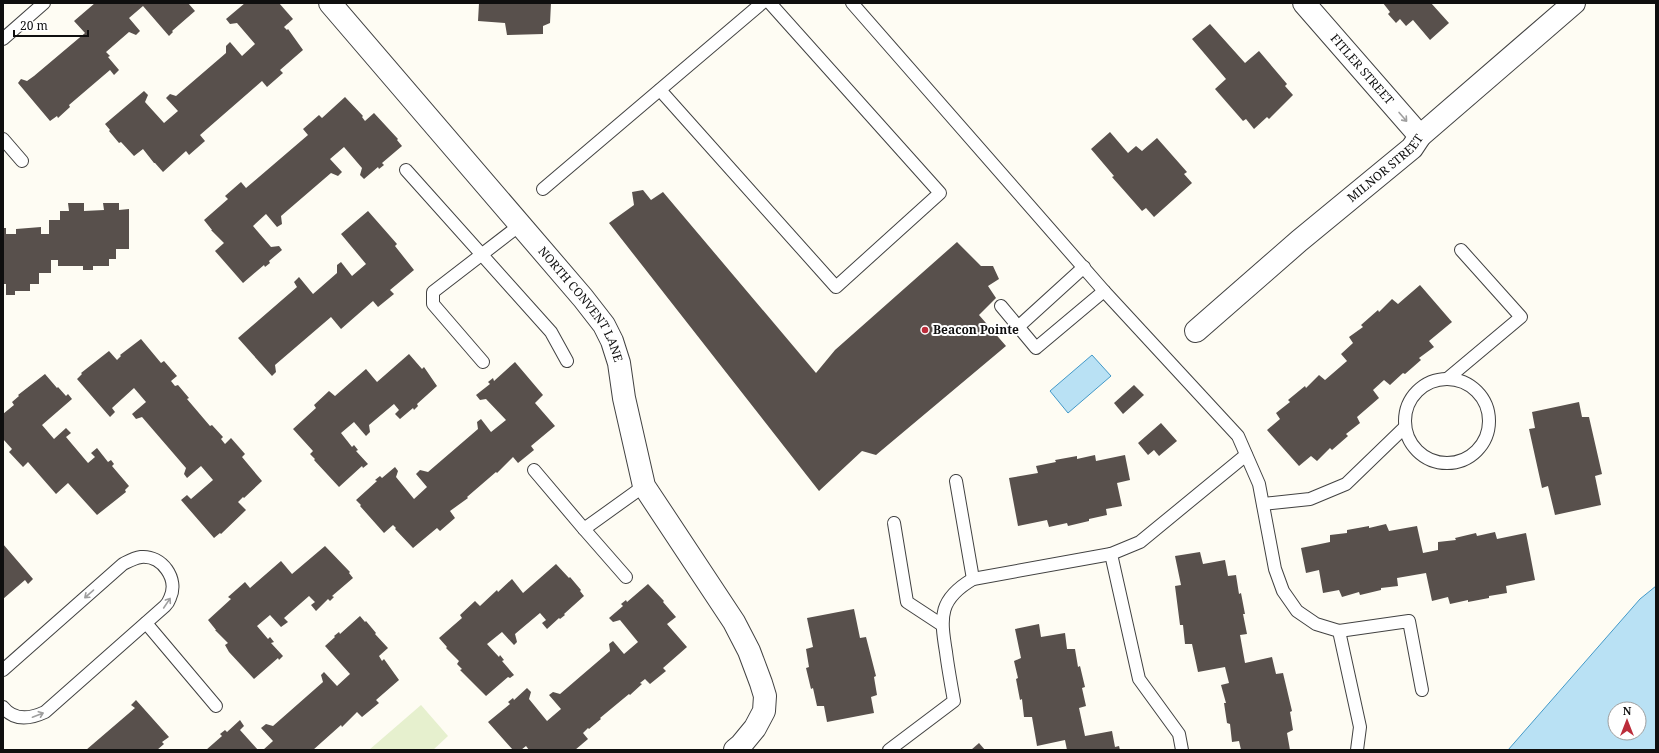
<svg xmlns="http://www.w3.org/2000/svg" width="1659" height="753" font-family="'Noto Serif',serif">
  <rect width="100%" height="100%" fill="#fefcf3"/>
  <!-- pitch -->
  <path fill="#e6f0ce" d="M421,705L448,736L433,750H369Z"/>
  <!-- water -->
  <g fill="#b9e1f4" stroke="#4399c8" fill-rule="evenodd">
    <path d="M1092,355L1111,376L1068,413L1050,391Z"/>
    <path d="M1656,586V750H1508L1640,599ZM1615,709H1639V733H1615Z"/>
  </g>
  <!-- building -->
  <g fill="#58504c">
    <path d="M95,3H188L195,11L172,31L173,32L169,36L143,6L129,18L140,31L136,35L129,32L106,52L110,56L108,57L119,70L114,75L110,70L69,105L70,107L58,118L57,116L50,121L18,83L21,79L27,81L34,76L85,33L74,21Z"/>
    <path d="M245,3H279L293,19L284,27L287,30L288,29L303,50L280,70L283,73L267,87L262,81L200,135L205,141L189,155L186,151L163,172L155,163H154L143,149L134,156L121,142L119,143L109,131L110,130L105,124L144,91L148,95L145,102L164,123L178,111L166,98L170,94L176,96L226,53V46L230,42L242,56L255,44L237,23L230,24L226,19Z"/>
    <path d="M479,3H551L550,23L543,26V34L507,35L505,23L478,21Z"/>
    <path d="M1383,3H1431L1449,23L1430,40L1413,20L1406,26L1400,19L1396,23L1388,14L1390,12Z"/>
    <path d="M1210,24L1245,63L1259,51L1287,84L1285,86L1293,95L1269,119L1267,117L1254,129L1246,119L1243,121L1215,89L1226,79L1192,39Z"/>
    <path d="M345,97L363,116L362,117L365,121L374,113L398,139L397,140L402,146L382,163L384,165L379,169L378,167L364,179L360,175L362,168L344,147L330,159L342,172L338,176L331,173L281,216L282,224L277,227L266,214L253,226L271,247L279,246L282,250L269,261L270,263L265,267L264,265L243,283L215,251L224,243L211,230H212L204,220L228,199L225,196L241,182L246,188L308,135L303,129L319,115L322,118Z"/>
    <path d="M1110,132L1128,153L1136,146L1142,151L1157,138L1187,172L1184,174L1192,183L1154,217L1146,208L1142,211L1112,177L1114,176L1091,149Z"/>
    <path d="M643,190L651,200L663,192L816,373L835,350L957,242L981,266H993L999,279L988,286L996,298L979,315L1006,346L876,455L862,451L819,491L609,223L634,205L632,192Z"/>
    <path d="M68,203H84V211L104,210L103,203H119V210L129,209V249H116V259H109V266H93V270H83V266H58V260H51V273H39V284H30V291H15V295H6V284H3V228H6V234H16V229L41,227V234H49V220H60V211H69Z"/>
    <path d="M368,211L397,244L395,246L414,270L390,290L394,294L378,307L373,301L341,329L331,317L275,365L276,372L272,376L238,338L297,287L294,282L299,277L313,294L337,273V265L341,262L352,276L366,264L341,234Z"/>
    <path d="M1420,285L1452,322L1429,341L1434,347L1419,358L1421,360L1405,374L1403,373L1390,385L1384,380L1373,390L1379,398L1357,417L1360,423L1346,434L1348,436L1332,450L1330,448L1317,461L1311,456L1299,466L1267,430L1280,419L1276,413L1290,402L1288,400L1305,386L1306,388L1319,375L1325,380L1347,361L1341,354L1353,343L1349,337L1363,327L1361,325L1378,310L1379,312L1392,299L1398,304Z"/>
    <path d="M141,339L161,363L164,361L177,376L171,381L175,386L178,385L189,398L187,399L210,426L212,425L223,437L221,439L225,444L231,438L245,454L242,457L262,481L244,498L243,497L238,502L246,510L221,534L220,533L214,538L181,500L187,495L191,499L213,480L201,466L187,478L184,474L186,468L142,417L136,419L132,414L146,402L134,388L112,408L115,412L110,417L77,379L82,374L81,373L109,351L117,360L121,356L120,355Z"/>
    <path d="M409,354L422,369L424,367L437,386L417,404L418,406L414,410L413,408L400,419L395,414L399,410L394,404L369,425L370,432L366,436L354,422L341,433L352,447L354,445L358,450L356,451L368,464L363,468L362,466L339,487L314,460L315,459L310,454L313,451L293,429L316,408L314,405L329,391L335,396L366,369L377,382Z"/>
    <path d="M515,362L543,395L535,403L555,426L531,446L534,450L518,463L513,457L497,473L496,472L467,497L468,498L450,511L455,518L440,531L437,528L413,548L395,529L396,528L393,525L384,533L360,506L361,505L356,500L377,481L375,480L380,476L382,478L395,467L398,471L396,477L414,499L427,487L416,474L420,470L428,472L478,429L477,422L481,419L491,432L506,420L486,399L480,400L476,395L490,384L488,382L493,378L494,381Z"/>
    <path d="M45,374L57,388L58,387L66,396L68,394L72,399L42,425L54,439L66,428L71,433L66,437L88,463L95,457L91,453L97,448L108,462L111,460L114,464L112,466L129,486L125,490L126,492L97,515L68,483L56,494L28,462L23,467L9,452L12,449L3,439V414L14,405L12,402L19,396L18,395Z"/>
    <path d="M1134,385L1144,395L1123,414L1114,403Z"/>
    <path d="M1579,402L1582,417H1589L1602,474L1595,476L1601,505L1555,515L1548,486L1542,488L1529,429L1535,428L1532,412Z"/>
    <path d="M1161,423L1177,441L1159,456L1154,450L1148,455L1138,443Z"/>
    <path d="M1095,455L1096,461L1125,455L1130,480L1117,483L1122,506L1106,509L1107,515L1089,519V521L1068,526L1067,523L1049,527L1047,520L1018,526L1009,478L1038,473L1036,466L1056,462L1055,460L1077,456V459Z"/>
    <path d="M1386,524L1389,531L1417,526L1423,553L1438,550V542L1456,540L1455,538L1476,533L1477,536L1495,532L1497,539L1526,533L1535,580L1506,586L1507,593L1489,596V598L1468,602V600L1450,604L1448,597L1432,601L1426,573L1397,578L1398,586L1381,588V590L1360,595L1359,592L1342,597L1339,590L1323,593L1319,570L1306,573L1301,548L1330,542V535L1347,533V530L1369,526V528Z"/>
    <path d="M3,544L33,579L28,584L25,580L3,599Z"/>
    <path d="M325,546L350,572L349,573L353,578L332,596L334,597L330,601L328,599L316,611L311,605L315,602L309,596L284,618L288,622L281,627L270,615L257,626L268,639L270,637L274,642L271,643L283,656L279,660L278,658L254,679L229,652L225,645L228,643L215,630H216L208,620L231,599L228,597L245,582L250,588L281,561L292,574Z"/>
    <path d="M1200,552L1203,564L1225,560L1228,576L1236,575L1239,594L1241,593L1245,614H1243L1247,634L1240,635L1245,663L1272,657L1276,674L1283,673L1292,711L1290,712L1293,730L1287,733L1290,750H1241L1239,741L1232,742L1230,724L1227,723L1224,703H1226L1221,685L1229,683L1225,667L1198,672L1192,644H1185L1183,625H1180L1175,586L1181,585L1175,556Z"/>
    <path d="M556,564L569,578L570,577L581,590L580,591L584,596L564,614L565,615L560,619L559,618L547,629L542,623L546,620L540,613L515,634L517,642L514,645L502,632L487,644L499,657L500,655L504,660L502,661L514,675L510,678L508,677L486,696L460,670L462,669L457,664L459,661L446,648L447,647L439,638L462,618L460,615L475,601L480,606L497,590L498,592L512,579L523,593Z"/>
    <path d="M648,584L664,601L663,602L676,617L667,624L687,647L663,668L666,671L650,684L645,679L640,683L642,684L630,695L629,694L600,718L601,719L589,729L588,728L583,733L588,739L575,750H529L526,746L521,750H513L488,722L510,704L508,702L513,698L514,700L527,688L531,692L529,699L547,721L561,709L549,695L553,692L560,694L610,651L609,644L613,641L624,654L638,642L620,620L613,622L609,618L623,606L621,604L626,600L627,602Z"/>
    <path d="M854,609L860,638L866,637L876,676L874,677L877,695L871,697L874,713L827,722L824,706H817L813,688L811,689L806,668L809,667L806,649L813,647L807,618Z"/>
    <path d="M360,616L365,622L366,621L376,633L375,634L388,648L379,656L382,661L384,659L399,680L376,700L379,703L362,717L357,712L342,727L341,725L313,750H263L273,741L261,728L266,724L273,726L323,682L321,675L324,672L337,686L350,674L325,646L335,637L334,636L339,632L340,634Z"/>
    <path d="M1039,624L1041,637L1065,633L1067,649H1075L1078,667L1080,666L1085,687L1082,688L1086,706L1079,708L1085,736L1112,731L1115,747L1119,746L1120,750H1067L1065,740L1037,746L1032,717H1024L1022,699L1020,700L1016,679L1018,678L1014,661L1021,658L1015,629Z"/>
    <path d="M136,700L169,737L162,742L164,744L157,750H86L135,708L131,705Z"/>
    <path d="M240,720L244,726L240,730L258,750H206L222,736L220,734L225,730L227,732Z"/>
    <path d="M979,743L985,750H971Z"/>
  </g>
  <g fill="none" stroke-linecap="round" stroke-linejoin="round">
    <defs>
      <g id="lane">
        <path d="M852,3L1104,291L1238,436L1259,484L1275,569L1283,591L1297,611L1316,624L1339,631L1360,727L1357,750"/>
        <path d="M3,39L44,3"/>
        <path d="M660,90L836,287L940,193L770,3"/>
        <path d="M3,139L22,161"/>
        <path d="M406,170L551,332L567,361"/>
        <path d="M543,189L762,3"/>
        <path d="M1001,306L1036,348L1104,291"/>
        <path d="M1018,327L1084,267"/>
        <path d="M483,362L433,304V292L520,225"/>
        <circle cx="1447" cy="421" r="42"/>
        <path d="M1447,379L1521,317L1461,250"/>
        <path d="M534,470L584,529L644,486"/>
        <path d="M956,481L973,579"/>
        <path d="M1263,504L1310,499L1346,484L1405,427"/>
        <path d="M894,523L907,602L942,625"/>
        <path d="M584,529L626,577"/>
        <path d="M146,623L216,706"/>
        <path d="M1339,631L1409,621L1422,690"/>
        <path d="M3,670L123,564C129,561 134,558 141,557C162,555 179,579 170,598C169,601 167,604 165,606L45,712C30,719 14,721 3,707"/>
        <path d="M889,750L954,701C951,684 948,668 946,652C940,616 939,599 973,579L1111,554"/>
        <path d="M1182,750L1179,734L1139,679L1111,554L1140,542L1246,455"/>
      </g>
      <g id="street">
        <path id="s1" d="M330,3L583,298L604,325L612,341L619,363L624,398L644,486L734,622L749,651L761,683L765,696L764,711L755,728L741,745L735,750"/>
        <path id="s2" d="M1304,3L1420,136"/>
        <path id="s3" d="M1196,331L1299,241L1412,148L1420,136L1574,3"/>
      </g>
    </defs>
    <!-- lane casing -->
    <use href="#lane" stroke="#424242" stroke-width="14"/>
    <!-- street casing -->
    <use href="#street" stroke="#424242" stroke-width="24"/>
    <!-- lane -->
    <use href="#lane" stroke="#fff" stroke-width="12"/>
    <!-- street -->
    <use href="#street" stroke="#fff" stroke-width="22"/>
  </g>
  <!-- one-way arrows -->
  <defs><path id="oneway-shaft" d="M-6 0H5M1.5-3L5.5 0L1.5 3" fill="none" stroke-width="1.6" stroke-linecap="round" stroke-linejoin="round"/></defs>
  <g stroke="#9f9f9f">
    <use href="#oneway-shaft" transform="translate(1403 117) rotate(49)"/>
    <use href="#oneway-shaft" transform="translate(89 594) rotate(139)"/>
    <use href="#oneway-shaft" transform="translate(167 603) rotate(-56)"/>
    <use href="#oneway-shaft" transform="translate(38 715) rotate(-21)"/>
  </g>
  <!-- markers -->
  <circle fill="#bb2c3a" stroke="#fff" stroke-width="1.5" cx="925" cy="330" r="4"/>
  <g text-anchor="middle" stroke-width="4" stroke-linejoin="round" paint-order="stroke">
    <!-- street labels -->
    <g font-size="12" fill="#0f0f0f" stroke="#fff">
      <text dy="4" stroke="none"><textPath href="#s2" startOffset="88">FITLER STREET</textPath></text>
      <text dy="4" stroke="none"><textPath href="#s3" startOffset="250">MILNOR STREET</textPath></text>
      <text dy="4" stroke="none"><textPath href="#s1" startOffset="393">NORTH CONVENT LANE</textPath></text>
    </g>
    <!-- poi labels -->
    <g font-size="12" font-weight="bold" fill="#0f0f0f" stroke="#fff" text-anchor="start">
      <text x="933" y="334">Beacon Pointe</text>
    </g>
  </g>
  <!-- border -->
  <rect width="1659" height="753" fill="none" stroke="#0f0f0f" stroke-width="8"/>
  <!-- north arrow -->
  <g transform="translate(1627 721)"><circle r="19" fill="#ffffff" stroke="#9f9f9f"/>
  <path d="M0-3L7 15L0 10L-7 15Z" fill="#bb2c3a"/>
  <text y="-6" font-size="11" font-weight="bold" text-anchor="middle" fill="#0f0f0f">N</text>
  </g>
  <!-- scale -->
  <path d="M14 30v6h74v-6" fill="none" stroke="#0f0f0f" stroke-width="2"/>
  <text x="20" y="30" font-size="12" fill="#0f0f0f" stroke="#ffffff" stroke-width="3" paint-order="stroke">20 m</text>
</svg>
